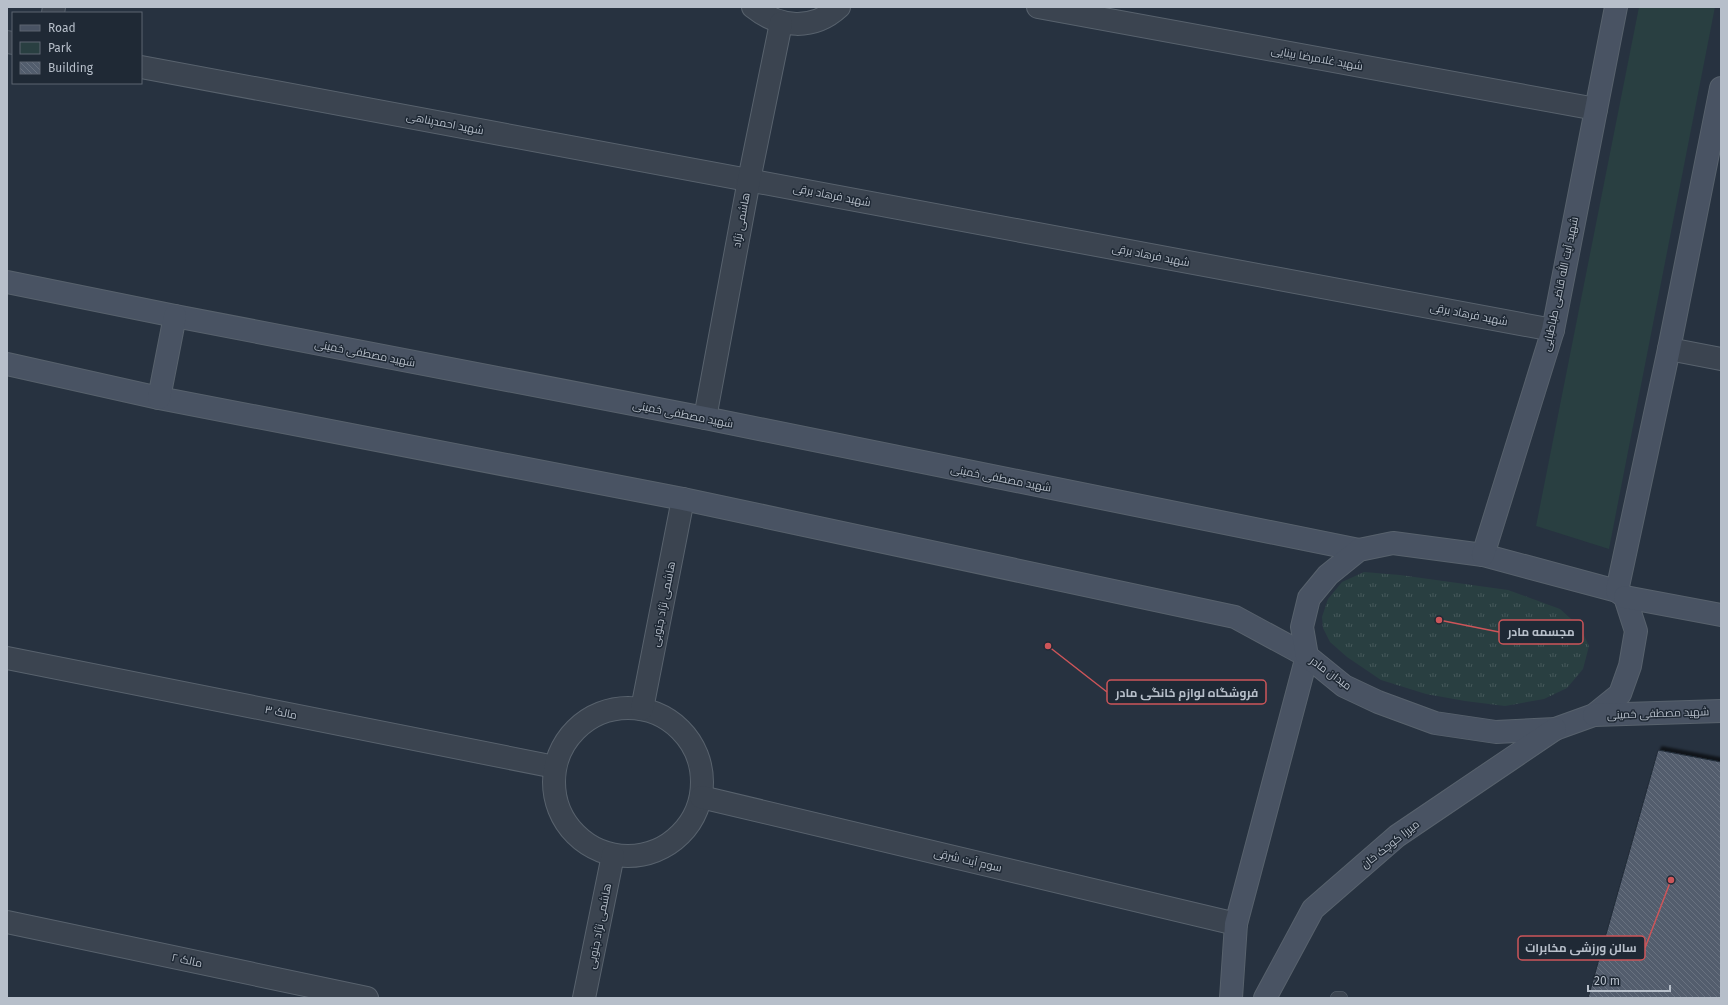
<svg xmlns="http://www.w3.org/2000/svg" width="1728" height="1005" font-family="'Fira Sans',Cairo,sans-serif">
  <defs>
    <pattern id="grass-tufts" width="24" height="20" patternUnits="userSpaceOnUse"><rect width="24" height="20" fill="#293f41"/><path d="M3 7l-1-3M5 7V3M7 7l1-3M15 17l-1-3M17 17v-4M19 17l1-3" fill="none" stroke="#46595b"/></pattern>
    <pattern id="building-back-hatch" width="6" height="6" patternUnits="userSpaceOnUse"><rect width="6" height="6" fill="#525d6d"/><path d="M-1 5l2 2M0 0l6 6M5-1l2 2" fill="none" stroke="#697280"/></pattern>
    <filter id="shadow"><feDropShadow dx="3.5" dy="-3.5" stdDeviation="1" flood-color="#0009"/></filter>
  </defs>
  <rect width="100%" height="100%" fill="#273240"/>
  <!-- grass -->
  <path fill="url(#grass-tufts)" d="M1364,572L1400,575L1508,590L1560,609L1580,627L1589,646L1583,669L1567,688L1544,699L1505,706L1465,701L1426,694L1381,680L1347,657L1330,642L1323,628L1322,617L1328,599L1342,582Z"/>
  <!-- park -->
  <path fill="#293f41" d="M1639,7H1715L1609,549L1536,526Z"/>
  <!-- building -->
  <path fill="url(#building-back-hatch)" stroke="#212b37" filter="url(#shadow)" d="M1658,750L1721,762V998H1588Z"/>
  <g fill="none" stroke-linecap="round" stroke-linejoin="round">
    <defs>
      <path id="lane" d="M1337,998H1341"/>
      <g id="street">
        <path d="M753,7C779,28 813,31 839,7"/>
        <path d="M1038,7L1596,109"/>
        <path d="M53,13L54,7"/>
        <path d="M7,42L13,43"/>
        <path d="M141,67L1553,330"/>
        <path d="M1669,349L1721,359"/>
        <path d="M705,418L749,180L781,23"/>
        <path d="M7,658L555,767"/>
        <circle cx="628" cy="782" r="74"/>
        <path d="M642,709L683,499"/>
        <path d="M701,797L1236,924"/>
        <path d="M7,922L367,998"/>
        <path d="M584,998L613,855"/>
      </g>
      <g id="secondary">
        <path d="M7,282L175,316L705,418L1359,550"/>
        <path d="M7,364L159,398L683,499L1235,617L1307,656L1236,924L1231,998"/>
        <path d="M159,398L175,316"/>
        <path d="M1393,543L1483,555L1617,591L1625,597L1636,631L1630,666L1620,694L1594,715L1555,729L1496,732L1435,723L1378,702L1344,686L1307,656L1302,627L1309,598L1328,575L1359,550Z"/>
        <path d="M1483,555L1553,330L1616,7"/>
        <path d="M1617,591L1669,349L1721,88"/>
        <path d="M1625,597L1721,615"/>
        <path d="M1594,715L1721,711"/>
        <path d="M1265,998L1313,909L1397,836L1555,729"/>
      </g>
    </defs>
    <!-- lane casing -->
    <use href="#lane" stroke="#58626d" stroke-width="14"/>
    <!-- street casing -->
    <use href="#street" stroke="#58626d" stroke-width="24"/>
    <!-- secondary casing -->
    <use href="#secondary" stroke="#58626d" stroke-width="24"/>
    <!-- lane -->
    <use href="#lane" stroke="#3b4450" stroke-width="13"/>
    <!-- street -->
    <use href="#street" stroke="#3b4450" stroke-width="22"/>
    <!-- secondary -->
    <use href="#secondary" stroke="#495363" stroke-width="22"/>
  </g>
  <g text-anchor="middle" stroke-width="3" stroke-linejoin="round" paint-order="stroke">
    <!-- street labels -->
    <g font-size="11" fill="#b7bfca" stroke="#1f2935">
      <text transform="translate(1317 58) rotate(10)" y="4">شهید غلامرضا بینایی</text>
      <text transform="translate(445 123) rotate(11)" y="4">شهید احمدپناهی</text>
      <text transform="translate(832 195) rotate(11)" y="4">شهید فرهاد برقی</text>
      <text transform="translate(741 220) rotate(-80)" y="4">هاشمی نژاد</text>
      <text transform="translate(1151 255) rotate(11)" y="4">شهید فرهاد برقی</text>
      <text transform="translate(1560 284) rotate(-78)" y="4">شهید آیت الله قاضی طباطبایی</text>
      <text transform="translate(1469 314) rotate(11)" y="4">شهید فرهاد برقی</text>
      <text transform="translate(365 353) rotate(11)" y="4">شهید مصطفی خمینی</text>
      <text transform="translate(683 414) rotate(11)" y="4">شهید مصطفی خمینی</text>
      <text transform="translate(1001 478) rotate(11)" y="4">شهید مصطفی خمینی</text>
      <text transform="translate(663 604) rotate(-79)" y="4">هاشمی نژاد جنوبی</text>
      <text transform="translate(1331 673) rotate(36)" y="4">میدان مادر</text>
      <text transform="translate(281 712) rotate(11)" y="4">مالک ۳</text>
      <text transform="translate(1658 713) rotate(-2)" y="4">شهید مصطفی خمینی</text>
      <text transform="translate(1390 844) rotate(-38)" y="4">میرزا کوچک خان</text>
      <text transform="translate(968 860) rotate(13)" y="4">سوم آیت شرقی</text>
      <text transform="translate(599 926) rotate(-79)" y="4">هاشمی نژاد جنوبی</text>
      <text transform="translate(187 960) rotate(12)" y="4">مالک ۲</text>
    </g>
  </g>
  <!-- callouts -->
  <path fill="none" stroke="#cd5559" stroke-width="1.5" d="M1439 620L1499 632M1048 646L1107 692M1671 880L1645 948"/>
  <g fill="#cd5559" stroke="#1f2935" stroke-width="1.5">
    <circle cx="1439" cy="620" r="4"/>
    <circle cx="1048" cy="646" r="4"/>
    <circle cx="1671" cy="880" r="4"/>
  </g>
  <g fill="#1f2935" stroke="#cd5559" stroke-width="1.5">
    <rect x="1499" y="620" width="84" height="24" rx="4"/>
    <rect x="1107" y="680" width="159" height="24" rx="4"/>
    <rect x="1518" y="936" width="127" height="24" rx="4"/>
  </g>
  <g font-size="12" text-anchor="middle" font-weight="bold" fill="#b7bfca">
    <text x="1541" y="636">مجسمه مادر</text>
    <text x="1187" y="697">فروشگاه لوازم خانگی مادر</text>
    <text x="1581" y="952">سالن ورزشی مخابرات</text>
  </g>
  <!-- border -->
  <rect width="1728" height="1005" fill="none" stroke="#b7bfca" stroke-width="16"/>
  <!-- legend -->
  <rect x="12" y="12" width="130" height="72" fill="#1f2935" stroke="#5c6571"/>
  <rect x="20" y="25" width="20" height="6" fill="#495363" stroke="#5c6571"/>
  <text x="48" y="32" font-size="12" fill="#b7bfca">Road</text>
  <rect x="20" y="42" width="20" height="12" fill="#293f41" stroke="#5c6571"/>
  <text x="48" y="52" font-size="12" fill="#b7bfca">Park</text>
  <rect x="20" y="62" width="20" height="12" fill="url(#building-back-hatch)" stroke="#5c6571"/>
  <text x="48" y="72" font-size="12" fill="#b7bfca">Building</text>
  <!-- scale -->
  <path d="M1588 985v6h82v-6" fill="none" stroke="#b7bfca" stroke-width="2"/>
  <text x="1594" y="985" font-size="12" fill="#b7bfca" stroke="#1f2935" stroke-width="3" paint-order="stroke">20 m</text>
</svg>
